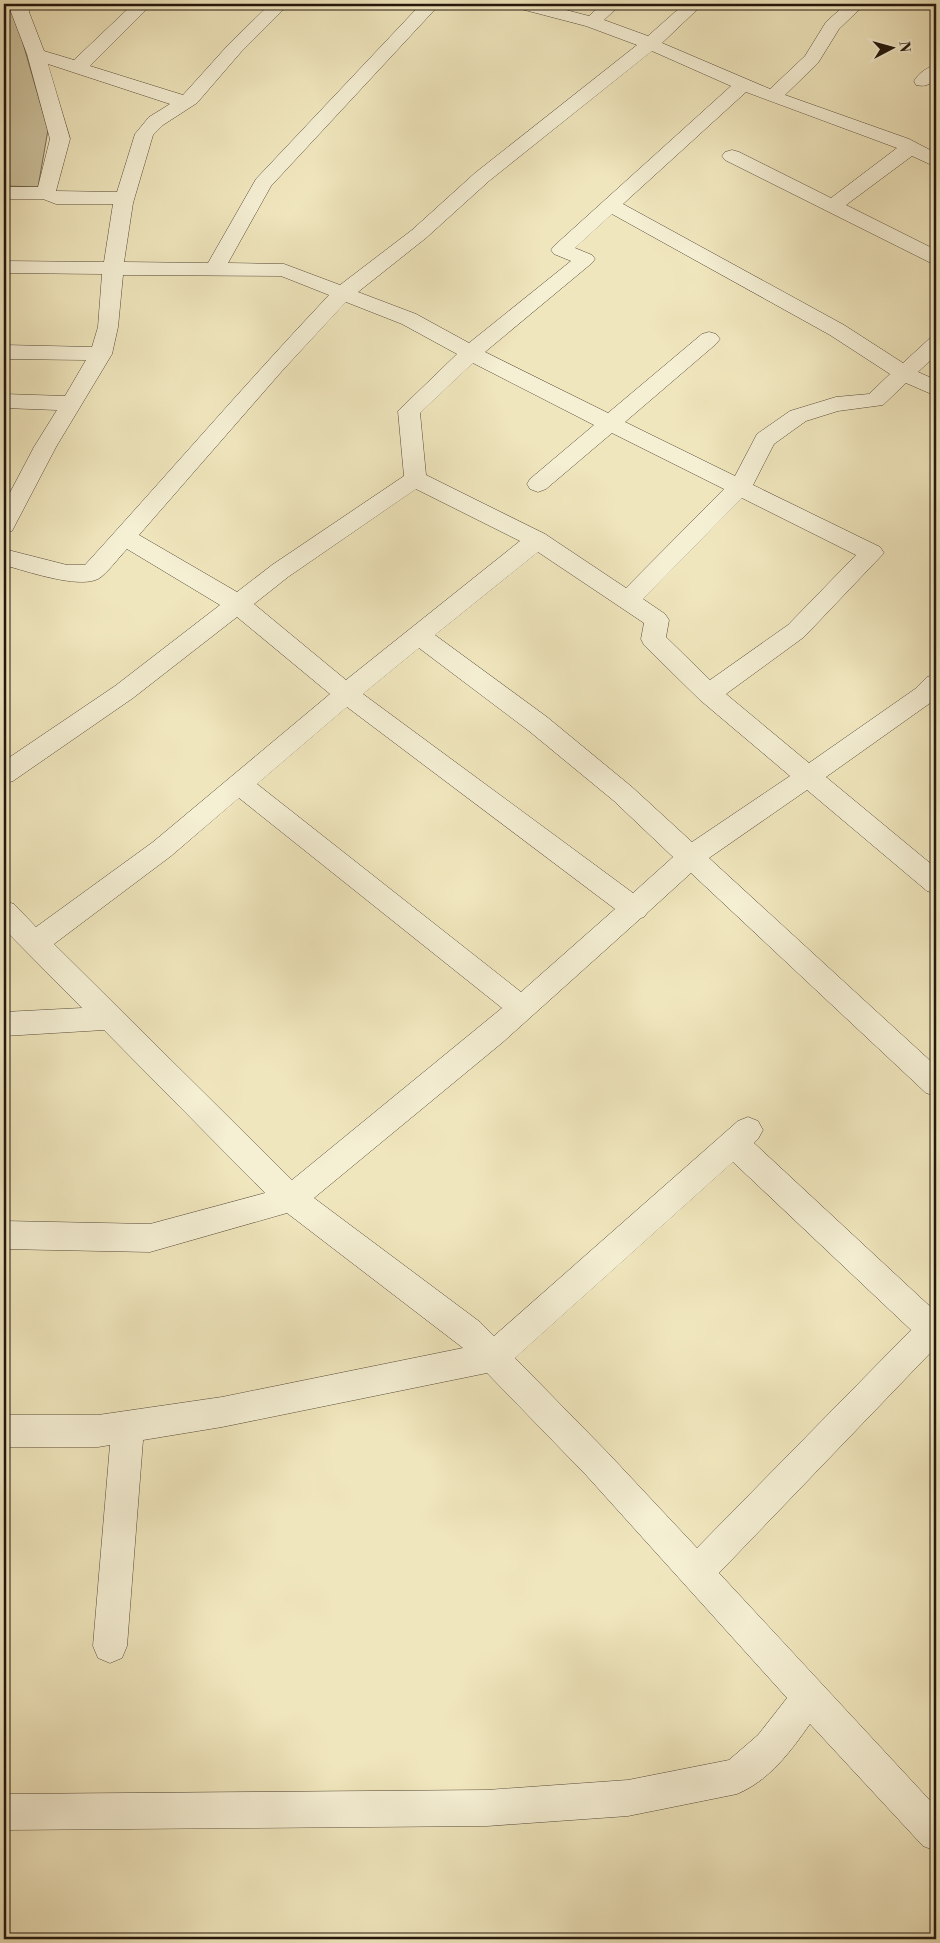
<svg xmlns="http://www.w3.org/2000/svg" width="940" height="1943" font-family="'Libre Bodoni',serif">
  <rect width="100%" height="100%" fill="#f0e6bd"/>
  <filter id="stains"><feTurbulence type="fractalNoise" baseFrequency=".004" numOctaves="4"/><feColorMatrix values="0 0 0 0 .2 0 0 0 0 .09 0 0 0 0 .02 0 0 0 .5 -.17"/></filter>
  <radialGradient id="worn" r=".72"><stop offset=".6" stop-color="#630" stop-opacity="0"/><stop offset="1" stop-color="#630" stop-opacity=".3"/></radialGradient>
  <!-- green -->
  <path fill="#cdc39f" stroke="#786c56" d="M4,4H14L16,19L48,130L38,187L4,186Z"/>
  <g fill="none" stroke-linecap="round" stroke-linejoin="round">
    <defs>
      <g id="minor">
        <path d="M11,4H29V12L44,51L74,60L133,4H152L90,66L183,95L229,44L270,4H289L241,52L197,103L163,125L153,135L133,203L124,262L208,263L256,179L421,4H440L271,186L228,263L284,264L340,285L412,230L475,173L637,45L586,26L517,8L514,4H543L589,16L602,4H621L604,20L648,36L684,4H703L662,43L770,89L805,56L826,22L846,4H865L839,29L818,63L785,95L909,139L936,153V167L912,156L846,205L936,250V264L929,262L725,160L722,156L725,152L732,150L739,152L831,198L897,148L746,92L623,204L844,325L903,363L929,339L936,337V355L918,372L936,380V396L906,383L883,405L838,411L806,421L774,444L753,485L880,547L884,553L804,637L726,694L809,763L915,689L927,677L936,674V698L933,701L826,777L936,868V894L927,891L807,790L709,858L936,1066V1096L926,1093L691,873L647,913L644,917L641,918L503,1042L314,1198L480,1322L494,1336L738,1121L748,1117L758,1121L763,1130L758,1139L754,1143L936,1312V1347L719,1573L936,1807V1851L923,1846L810,1724C790,1752 770,1780 737,1794L628,1816L487,1826L4,1830V1794L487,1790L628,1780L729,1760L758,1735L787,1698L586,1475L487,1373L222,1427L143,1440L127,1646L122,1658L110,1663L98,1658L93,1646L110,1445L98,1447H4V1415H98L222,1397L463,1348L287,1213L150,1252L4,1249V1221L150,1224L265,1193L104,1030L4,1036V1012L82,1008L4,929V901L14,904L36,927L153,842L330,694L237,617L133,698L13,781L4,784V761L115,686L220,605L127,549C120,556 106,575 98,579C78,589 26,571 4,565V549L67,565H85C167,475 246,383 329,295L281,276L123,275L118,327L112,354L56,447L12,531L4,533V504L34,447L57,410L4,408V394L65,396L86,360L4,359V345L92,347L98,327L102,274L4,273V261L104,262L113,204H56L43,199H4V187H38L50,139L27,54L11,12ZM652,51L731,86L554,246L551,250L554,254L571,261L469,343L416,314L358,292L426,238L489,181ZM48,64L170,104L149,117L135,134L117,192L56,191L70,139ZM612,214L830,335L890,374L869,394L836,397L790,411L757,434L735,476L625,422L716,344L720,339L716,334L709,332L702,334L608,413L485,352L592,263L595,259L592,255L575,248ZM346,302L402,324L457,354L398,411L404,476L272,565L237,592L139,535L282,371ZM473,363L594,425L530,479L527,484L530,489L538,492L546,489L612,433L724,489L626,588L545,534L426,475L420,413ZM416,489L520,541L346,680L254,604L288,577ZM742,498L856,555L788,625L710,680L666,637L669,620L665,614L643,599ZM538,552L644,623L641,639L644,645L700,700L790,776L692,842L632,787L547,717L435,635ZM419,648L529,731L614,801L673,857L633,893L363,694ZM347,707L615,909L521,992L257,784ZM239,798L502,1008L292,1180L54,944L171,856ZM733,1162L911,1330L697,1548L608,1453L515,1358Z"/>
        <path d="M936,65V79C929,85 925,87 916,85L914,81C919,73 927,67 936,65Z"/>
      </g>
    </defs>
    <!-- minor casing -->
    <use href="#minor" stroke="#564a38" stroke-width="1"/>
    <!-- minor -->
    <use href="#minor" fill="#f5efd4" fill-rule="evenodd"/>
  </g>
  <!-- margin -->
  <rect width="940" height="1943" fill="none" stroke="#f0e6bd" stroke-width="20"/>
  <rect x="5" y="5" width="930" height="1933" fill="none" stroke="#22160c" stroke-width="2.5"/>
  <rect x="10" y="10" width="920" height="1923" fill="none" stroke="#22160c"/>
  <!-- north arrow -->
  <g transform="translate(892 48) rotate(84)" stroke="#f5efd4" stroke-width="4" paint-order="stroke">
  <path d="M0-4L9 19L0 12L-9 19Z" fill="#22160c"/>
  <text y="-8" font-size="14" font-weight="bold" text-anchor="middle" fill="#22160c">N</text>
  </g>
  <rect width="100%" height="100%" filter="url(#stains)"/>
  <rect width="100%" height="100%" fill="url(#worn)"/>
</svg>
